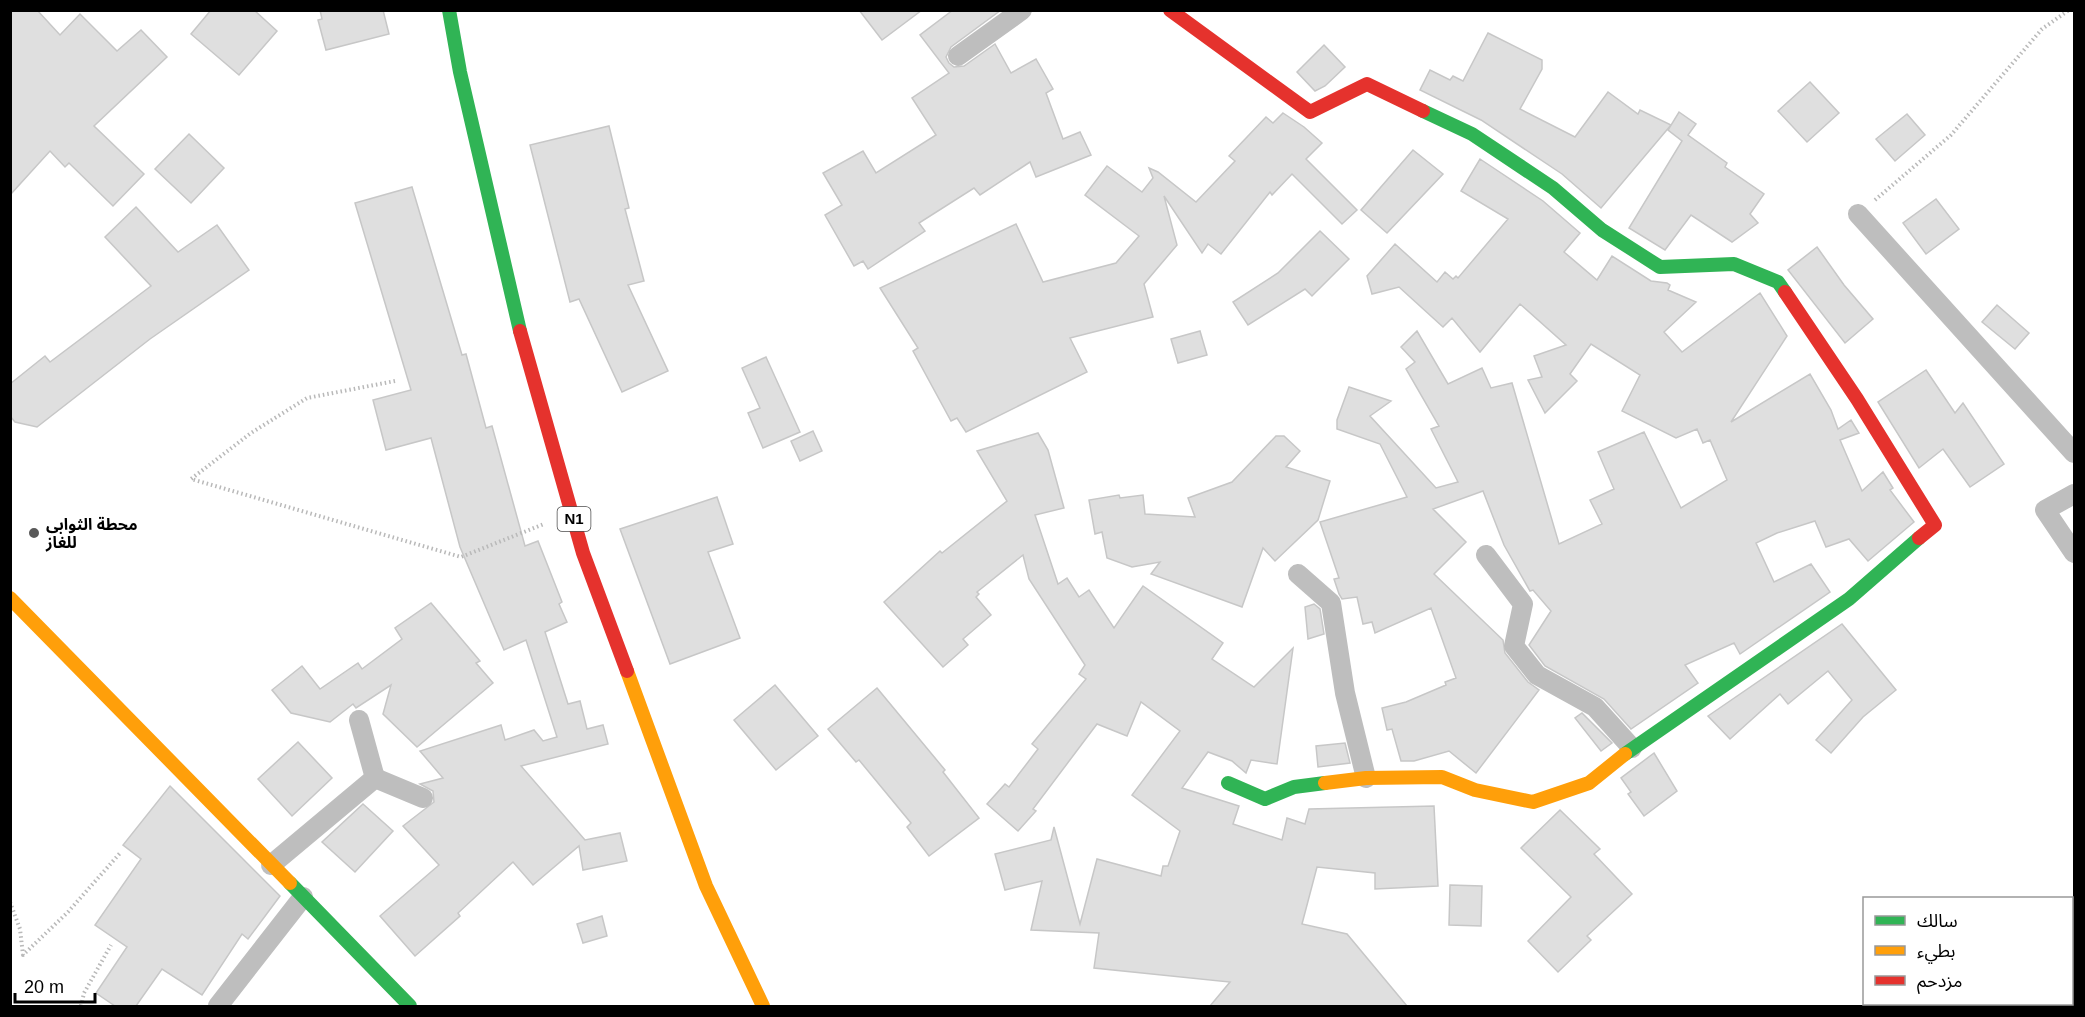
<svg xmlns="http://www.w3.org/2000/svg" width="2085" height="1017" font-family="Arial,'Noto Sans Arabic',sans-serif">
  <rect width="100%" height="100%" fill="#fff"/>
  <!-- building -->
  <g fill="#dfdfdf" stroke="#c7c7c7" stroke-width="1.5">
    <path d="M10,10H37L60,35L80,14L117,51L141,30L167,57L94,126L144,174L113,206L69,163L65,167L50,151L10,195Z"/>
    <path d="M211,10H254L277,31L239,75L191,34Z"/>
    <path d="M320,10H383L389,34L326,50L318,20L322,19Z"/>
    <path d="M859,10H922L882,40Z"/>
    <path d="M953,10H1001L951,47L946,57L949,63L954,67L964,66L995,44L1011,73L1036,59L1053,89L1046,93L1063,139L1080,132L1091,155L1036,177L1030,162L980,195L974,188L919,223L925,231L868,269L863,261L854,266L825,215L842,205L823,173L863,151L876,173L936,135L912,98L949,73L920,35Z"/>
    <path d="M1488,33L1542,60V69L1520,109L1575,137L1608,92L1638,114L1640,110L1671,125L1601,208L1562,174L1481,120L1420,90L1430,70L1450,80L1453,76L1463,81Z"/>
    <path d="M1324,45L1345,67L1325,86L1315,91L1297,72Z"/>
    <path d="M1810,82L1839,113L1807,142L1778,111Z"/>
    <path d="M1679,112L1696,124L1688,135L1727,163L1725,167L1764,194L1750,214L1758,223L1732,242L1691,215L1665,250L1629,228L1682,141L1668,130Z"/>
    <path d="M1283,113L1304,127L1322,143L1306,159L1357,210L1342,224L1292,174L1272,195L1270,192L1221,254L1208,244L1202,253L1164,196L1177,245L1144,284L1153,317L1070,338L1087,372L966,432L957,418L951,421L913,351L918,348L880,288L1016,224L1043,282L1116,263L1139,236L1085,195L1107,166L1142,192L1153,178L1149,168L1158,172L1196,202L1235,161L1229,156L1266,117L1273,123Z"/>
    <path d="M1907,114L1925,135L1895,161L1876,139Z"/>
    <path d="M609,126L629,208L625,209L644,281L628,285L668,371L622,392L579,299L570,302L530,145Z"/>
    <path d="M189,134L224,168L191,203L155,169Z"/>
    <path d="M1413,150L1443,174L1387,233L1361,210Z"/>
    <path d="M1480,159L1543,201L1580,233L1564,252L1597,280L1612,256L1651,281L1667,283L1670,285L1668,290L1696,302L1664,332L1682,352L1760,293L1787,336L1731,422L1810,374L1831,410L1838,429L1851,420L1859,433L1840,440L1862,491L1883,472L1893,488L1890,490L1914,522L1868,561L1849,539L1826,547L1815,521L1777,533L1756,543L1774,582L1811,564L1830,592L1740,654L1734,643L1685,665L1698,683L1631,729L1604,699L1545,666L1529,645L1551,611L1533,590L1530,591L1504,545L1483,491L1433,509L1466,542L1434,574L1503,640L1505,653L1528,682L1539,690L1476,773L1449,751L1414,761H1401L1392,729L1387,730L1382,708L1406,702L1446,685L1445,682L1456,678L1431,608L1375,633L1372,622L1363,624L1357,597L1342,599L1339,594L1334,579L1339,578L1320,522L1407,497L1380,444L1337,429V420L1349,387L1391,401L1370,416L1436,488L1458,482L1431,429L1439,426L1406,369L1415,362L1401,347L1417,331L1448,384L1482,368L1491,388L1512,383L1559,544L1602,524L1590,500L1614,489L1598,452L1644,432L1681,508L1727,480L1710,440L1703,443L1697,429L1676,438L1622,411L1640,375L1591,344L1570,374L1577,381L1545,413L1528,380L1542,377L1534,356L1566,345L1520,304L1480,352L1452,318L1443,327L1399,287L1372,294L1367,276L1395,244L1437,282L1445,272L1453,279L1456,276L1458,278L1508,219L1461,191Z"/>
    <path d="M412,187L462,355L466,354L486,428L492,426L525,546L538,541L562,602L559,604L567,622L545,632L568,704L580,701L587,729L603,725L608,744L521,766L585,840L620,833L627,861L583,870L579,846L533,885L513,862L458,913L460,916L415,956L380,916L439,865L403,826L434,802L433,791L420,784L443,778L420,751L501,725L505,740L534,730L543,741L557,737L526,640L504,650L460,547L431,438L386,450L373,400L411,390L355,203Z"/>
    <path d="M1936,199L1959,229L1926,254L1903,223Z"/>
    <path d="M136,207L178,252L217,225L249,270L150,339L37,427L15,422L10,416V384L45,356L50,362L151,286L105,237Z"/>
    <path d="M1320,231L1349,259L1312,296L1305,289L1248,325L1233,302L1278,273Z"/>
    <path d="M1817,247L1844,285L1873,319L1845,343L1788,270Z"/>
    <path d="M1997,305L2029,333L2015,349L1982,322Z"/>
    <path d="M1200,331L1207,355L1178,363L1171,339Z"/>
    <path d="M766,357L800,432L763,448L748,413L760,408L742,368Z"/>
    <path d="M1926,370L1955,413L1963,403L2004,464L1970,487L1943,449L1919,468L1878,402Z"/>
    <path d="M813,431L822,451L800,461L791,441Z"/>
    <path d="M1038,433L1048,450L1064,508L1035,515L1058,584L1067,578L1079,597L1089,590L1114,628L1143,586L1223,643L1212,659L1254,687L1293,648L1277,764L1251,760L1246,773L1232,761L1208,752L1182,788L1239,806L1233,824L1282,840L1287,818L1305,824L1309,809L1434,806L1438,886L1375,889V873L1317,867L1302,924L1347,934L1407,1006H1210L1230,982L1094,968L1099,933L1031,930L1042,881L1005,890L995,854L1051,840L1054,827L1080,924L1097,859L1161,876L1163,866H1168L1180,831L1132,795L1180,731L1141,702L1127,736L1097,724L1033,809L1036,811L1018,831L987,804L1005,784L1009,787L1038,749L1032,744L1086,679L1079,674L1085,665L1029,579L1023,555L977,592L979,594L976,597L991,615L963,639L968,645L943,667L884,602L940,551L942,553L1007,501L977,451Z"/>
    <path d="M1276,436H1284L1300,451L1286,467L1330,481L1318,520L1275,561L1263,548L1242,607L1151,574L1160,562L1132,567L1107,558L1102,532L1095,534L1089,500L1119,495L1120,498L1143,495L1145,514L1195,517L1188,498L1232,482Z"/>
    <path d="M717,497L733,544L708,552L740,638L670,664L620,529Z"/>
    <path d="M431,603L480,661L476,663L493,683L417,747L383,714L391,685L356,708L353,704L330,722L291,713L272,690L302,666L320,689L358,663L362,669L402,639L395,628Z"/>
    <path d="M1314,604L1320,609L1324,634L1308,639L1305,607Z"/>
    <path d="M1842,624L1896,690L1863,717L1831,753L1816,740L1852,700L1828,671L1788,704L1780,694L1730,739L1708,716Z"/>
    <path d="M775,685L818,736L776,770L734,720Z"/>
    <path d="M877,688L945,770L943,772L979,818L929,856L907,827L911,823L859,760L856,762L828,729Z"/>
    <path d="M1582,713L1612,743L1601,751L1575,718Z"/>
    <path d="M298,742L332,778L292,816L258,779Z"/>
    <path d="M1345,743L1350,763L1318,767L1316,746Z"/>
    <path d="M1654,753L1677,791L1644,816L1628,794L1631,792L1621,778Z"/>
    <path d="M170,786L280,896L248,939L242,934L202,995L162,969L136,1006H115L96,993L127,947L95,925L141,859L123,845Z"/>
    <path d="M363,804L393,831L355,872L322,842Z"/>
    <path d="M1560,810L1600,849L1594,854L1632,894L1587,936L1591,940L1558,972L1528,941L1571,897L1521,848Z"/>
    <path d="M1450,885L1482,886L1481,926L1449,925Z"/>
    <path d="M602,916L607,936L583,943L577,924Z"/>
  </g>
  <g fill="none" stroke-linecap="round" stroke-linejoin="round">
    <!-- path -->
    <g stroke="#b9b9b9" stroke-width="4" stroke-dasharray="1.5 3" stroke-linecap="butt">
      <path d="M1875,200L1951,135L2042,29L2069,10"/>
      <path d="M395,381L307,398L251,433L191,479L461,557L544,524"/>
      <path d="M10,902L20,929L23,955L68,912L121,852"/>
      <path d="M81,1006L84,993L111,945"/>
    </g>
    <!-- street -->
    <g stroke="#bebebe" stroke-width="20">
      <path d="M958,56L1022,10"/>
      <path d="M1858,214L2074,453"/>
      <path d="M2074,494L2045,510L2074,553"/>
      <path d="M1486,555L1523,604L1514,646L1537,675L1595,707L1632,748"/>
      <path d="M1298,574L1331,603L1345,693L1366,778"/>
      <path d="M359,720L375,778"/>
      <path d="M271,865L375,778L423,798"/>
      <path d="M218,1006L303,897"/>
    </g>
    <!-- fast -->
    <g stroke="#30b455" stroke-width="14">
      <path d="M449,10L460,72L520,331"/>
      <path d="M1423,111L1472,134L1553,188L1602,230L1660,267L1734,264L1778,282L1785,292"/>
      <path d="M1625,754L1849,599L1919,538"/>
      <path d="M1228,783L1265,799L1294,787L1325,783"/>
      <path d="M290,883L410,1006"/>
    </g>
    <!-- slow -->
    <g stroke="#ff9f0a" stroke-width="14">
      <path d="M10,598L290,883"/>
      <path d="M627,671L706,886L763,1006"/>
      <path d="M1325,783L1366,778L1442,777L1475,790L1533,802L1589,783L1625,754"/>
    </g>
    <!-- jam -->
    <g stroke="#e5322d" stroke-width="14">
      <path d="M1170,10L1310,112L1367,84L1423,111"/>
      <path d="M1785,292L1857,399L1935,525L1919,538"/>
      <path d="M520,331L583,553L627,671"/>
    </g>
  </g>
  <!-- markers -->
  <circle fill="#595959" stroke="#fff" stroke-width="2" cx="34" cy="533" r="6"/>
  <g text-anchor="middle" stroke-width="5" stroke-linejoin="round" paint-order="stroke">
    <!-- shield labels -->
    <rect fill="#fff" stroke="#4c4c4c" stroke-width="1.5" x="557.5" y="507" width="33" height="24" rx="4.5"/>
    <g font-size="15" font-weight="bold" fill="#000">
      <text x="574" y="524">N1</text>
    </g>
    <!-- poi labels -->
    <g font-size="16" font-weight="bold" fill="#000" stroke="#fff" text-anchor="start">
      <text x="46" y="530">محطة الثوابي<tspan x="46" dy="18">للغاز</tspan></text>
    </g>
  </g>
  <!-- border -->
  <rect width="2085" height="1017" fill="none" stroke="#000000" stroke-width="24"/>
  <!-- legend -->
  <rect x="1863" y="897" width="210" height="108" fill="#ffffff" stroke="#999999" stroke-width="1.5"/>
  <rect x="1875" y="916" width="30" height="9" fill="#30b455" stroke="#999999" stroke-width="1.5"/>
  <text x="1917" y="927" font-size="18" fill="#000000">سالك</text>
  <rect x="1875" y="946" width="30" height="9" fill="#ff9f0a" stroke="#999999" stroke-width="1.5"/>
  <text x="1917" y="957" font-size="18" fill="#000000">بطيء</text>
  <rect x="1875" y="976" width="30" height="9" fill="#e5322d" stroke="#999999" stroke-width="1.5"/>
  <text x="1917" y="987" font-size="18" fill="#000000">مزدحم</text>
  <!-- scale -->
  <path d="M15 993v9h80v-9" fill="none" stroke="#000000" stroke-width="3"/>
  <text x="24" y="993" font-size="18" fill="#000000" stroke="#ffffff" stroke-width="4.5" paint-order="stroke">20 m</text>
</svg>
